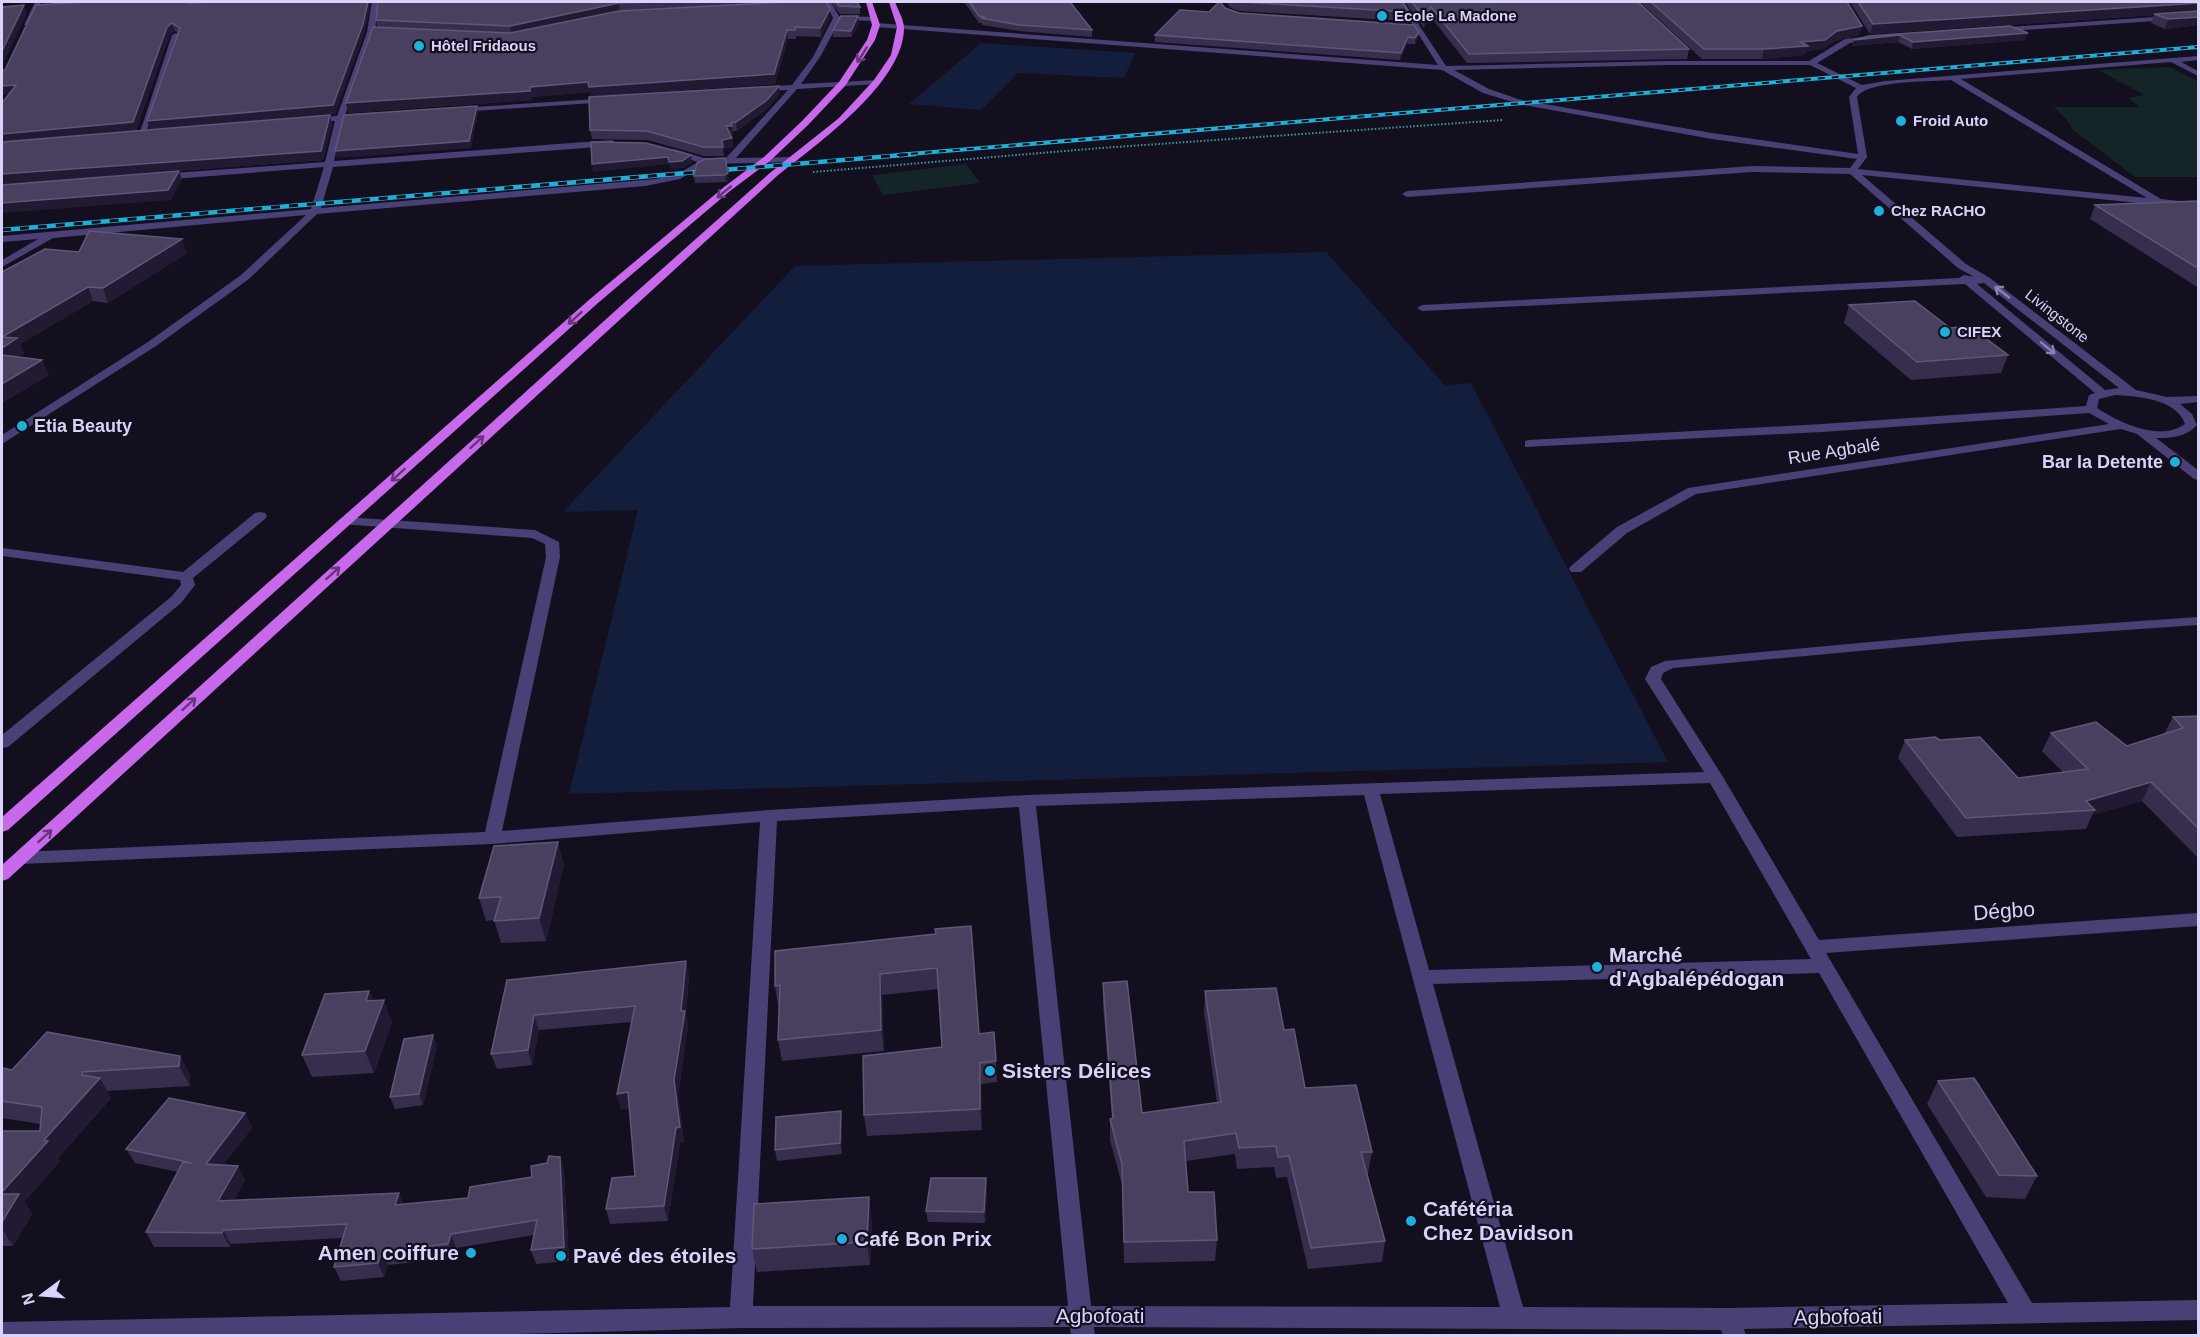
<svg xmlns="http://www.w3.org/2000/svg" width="2200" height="1337" font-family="Helvetica,sans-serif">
  <rect width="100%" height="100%" fill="#130f1e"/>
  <!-- green -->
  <g fill="#132527">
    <path d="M2170,67L2198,81V177H2135L2073,130L2067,120L2054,107H2139L2129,98L2144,95L2098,70Z"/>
    <path d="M966,164L980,183L883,195L872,175Z"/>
  </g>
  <!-- water -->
  <g fill="#131e3d">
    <path d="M981,43L1135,53L1124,78L1018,73L981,110L909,104Z"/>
    <path d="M1326,252L1445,385L1471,383L1668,762L569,794L638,510L563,512L795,266Z"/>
  </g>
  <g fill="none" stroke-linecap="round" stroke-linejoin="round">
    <!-- path -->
    <path stroke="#3e9ca1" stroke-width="2" stroke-dasharray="1.5 2" stroke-linecap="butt" d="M813,172L1101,148L1503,120"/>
    <!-- minor -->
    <g fill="#494076" fill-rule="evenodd">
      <path d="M35,2H41L30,25H24Z"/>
      <path d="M372,2H378L375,32L345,115L363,114L367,116L344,120L334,161L612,140L616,143L612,146L333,167L321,208L656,179L683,171L698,162L671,154L670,152L674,149L704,158H726L788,90L761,91L757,89L758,87L792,85L813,57L833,18L827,6L807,5L809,2L831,3L839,16L875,17L879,19L875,21L840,20L820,57L801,84L877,80L881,82L877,84L797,89L736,158L795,157L796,159L792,162L706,164L680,179L645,186L317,214L249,279L156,346L2,444V435L148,342L241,275L306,215L53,238L2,267V260L38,239L2,242V236L311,209L324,167L160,180L156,177L160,174L325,162L335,121L312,122L308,120L312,118L337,116L367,32Z"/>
      <path d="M1398,2H1404L1446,66L1667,61H1809L1845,39L1872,36L1875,40L1850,43L1817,63L1862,85L1885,81L2198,56V60L2181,62L2198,71V76L2171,62L1961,79L2161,199L2198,203V209L1862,175L1966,264L1990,278L2136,390L2167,397L2198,396V402L2180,404L2192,414L2197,425C2186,437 2172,438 2156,438L2198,470V480L2194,479L2137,434L2121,429L1696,494L1627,533L1581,572H1571L1569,569L1571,566L1617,527L1688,488L2109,424L2089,413L1822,432L1525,447V441L1529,440L1822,424L2086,406L2089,395L2095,393L1965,284L1422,311L1417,308L1422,305L1959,278L1964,275L1974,277L1958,268L1850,174L1752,172L1407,197L1402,194L1407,191L1752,166L1850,168L1857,159L1712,139L1519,104L1483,93L1442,70L876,27L872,25L876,23L1438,65ZM1667,65H1810L1856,88L1849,97L1858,154L1712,133L1521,100L1489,89L1454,70ZM1951,80L2147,198L1858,169L1867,157L1857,97C1868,80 1930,82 1951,80ZM1984,283L2119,388L2105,390L1977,284ZM2115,395C2137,396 2177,399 2185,424C2160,442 2120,423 2097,408L2099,399Z"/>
      <path d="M2198,14V18L1995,32L1991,30L1995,28Z"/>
      <path d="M176,33L180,35L146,133L139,135L172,35Z"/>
      <path d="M612,98V102H609L459,112L455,110L459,108Z"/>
      <path d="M260,512L265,513L267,516L265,519L193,578L195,585L181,603L8,747L2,748V735L171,597L181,585L180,580L2,556V548L183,572L255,513Z"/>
      <path d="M346,517L535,530L559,542L560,557L502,831L769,810L1027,795L1704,772L1645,679L1651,667L1665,661L1968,633L2198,617V625L1968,641L1673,668L1663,673L1661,679L1723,777L1819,940L2198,913V926L1826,953L2032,1303L2198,1300V1320L1744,1329L1746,1336H1723L1721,1330L1094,1327L1095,1336H1071L1070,1327L741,1328L445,1336H2V1322L730,1307L760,822L492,844L21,864L15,862L12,858L15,854L21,852L485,832L546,557L545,544L532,538L341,524L339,521L341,518ZM1710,783L1811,959L1429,970L1380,794ZM1364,795L1500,1307L1091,1306L1036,806ZM1019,807L1068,1306H753L777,821ZM1819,973L2008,1303L1729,1308L1523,1307L1433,984Z"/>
    </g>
    <!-- major -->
    <g fill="#c868ea" fill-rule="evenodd">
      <path d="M866,2H872L880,25L875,40L845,86L808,125L770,161L730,191L598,303L8,830L2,832V817L590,299L724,187L764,157L802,121L839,82L867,40L872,25Z"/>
      <path d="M889,2H895C898,10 904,20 904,28C904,83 817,144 777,176L8,879L2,881V865L625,302L771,172L839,118L874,80L891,55L897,27Z"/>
    </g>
    <defs>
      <path id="rail-far1" d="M897,155L2198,47"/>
      <path id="rail" d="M2,230L915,154"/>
    </defs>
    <!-- rail-far1 casing -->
    <use href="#rail-far1" stroke="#1eb0d8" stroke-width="4"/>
    <!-- rail casing -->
    <use href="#rail" stroke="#1eb0d8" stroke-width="4.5"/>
    <!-- rail-far1 -->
    <use href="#rail-far1" stroke="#130f1e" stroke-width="2" stroke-dasharray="7" stroke-linecap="butt"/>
    <!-- rail -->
    <use href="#rail" stroke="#130f1e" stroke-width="3" stroke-dasharray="9" stroke-linecap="butt"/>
  </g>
  <!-- wall -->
  <g fill="#372e4d">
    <path d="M378,2H826L830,9V18L821,37L796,36V39H788L775,84L590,96V92L532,97V100L348,113L377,28L376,20Z"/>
    <path d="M830,2H857L860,7V14H840Z"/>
    <path d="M964,2H1070L1092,30V37L1019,31L982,25V23H979Z"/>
    <path d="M1226,2H1402L1409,12L1408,21L1240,11L1231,8Z"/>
    <path d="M1405,2H1638L1689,49L1687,59L1467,63L1430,16L1424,28Z"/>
    <path d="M1640,2H1847L1862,26L1859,35L1835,41L1822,49L1807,51L1805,55L1762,59H1702Z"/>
    <path d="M1850,2H2199V25L2165,29L2151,23L2154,15L1870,34Z"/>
    <path d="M192,3L365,31L335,114L150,129L147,121L178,33L175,31L170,34L136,131L330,115L332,124L323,160L2,184V103L9,94H2V71Z"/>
    <path d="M1225,8L1239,13L1419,32L1418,38L1415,44H1407L1400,60L1155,42V35L1209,12Z"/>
    <path d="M859,23L852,37H833V30Z"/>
    <path d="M2010,26L2025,40L1912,49L1898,42L1852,46L1854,40Z"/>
    <path d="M780,94L768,108L737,131H733V134H730L732,138L733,147L723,149L724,156H704L648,140L592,139L590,130Z"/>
    <path d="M725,158L729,181L726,182L695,183L694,176Z"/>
    <path d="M2199,201V288L2090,219L2095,205Z"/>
    <path d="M79,252L187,253L108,303L93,301L20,344L24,353L17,357L49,375L2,403V272Z"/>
    <path d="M1849,305L1950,328L2008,355L2001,373L1911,380L1844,323Z"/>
    <path d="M2199,716V859L2142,801L2092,815L2086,829L1957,837L1898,758L1905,740H1940L2018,778L2063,772L2042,751L2051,733L2127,746L2164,734L2173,717Z"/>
    <path d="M564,864L546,941L501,943L494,920L486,921L479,898Z"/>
    <path d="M936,934L979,1034L994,1032L997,1082L981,1084L982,1130L867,1136L864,1115L942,1047L939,989L882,995L884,1051L782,1061L778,1040L779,1006H778L775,986Z"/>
    <path d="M689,976L686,1014L688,1026L678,1095L684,1142L680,1143L668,1221L610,1224L606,1209L635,1176L629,1108L621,1109L617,1094L632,1022L539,1030L532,1065L497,1069L491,1054L507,980Z"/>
    <path d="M1103,983L1142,1113L1217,1103L1204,1012L1205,991L1284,1030L1305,1088L1372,1152L1368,1173H1367L1385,1241L1382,1262L1308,1269L1287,1177L1276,1178L1274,1167L1237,1169L1235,1154L1186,1161L1188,1192L1217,1240L1215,1261L1124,1263L1122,1185L1110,1140V1119H1112L1103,1004Z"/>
    <path d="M369,991L373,1000L392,1022L374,1073L312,1077L302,1055Z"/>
    <path d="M437,1046L423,1105L395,1109L390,1097Z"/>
    <path d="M180,1056L190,1075V1086L107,1091L111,1098L58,1158L60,1161L24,1202L32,1214L13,1246H2V1131H40V1124L2,1118V1068L12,1070Z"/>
    <path d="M1938,1081L2037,1176L2025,1199L1986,1197L1927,1104Z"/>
    <path d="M841,1111L842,1122V1154L777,1161L775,1150Z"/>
    <path d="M245,1113L252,1128L223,1165L238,1166L245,1180L234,1200L404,1204L468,1198L532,1177L547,1163L560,1157L564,1171L569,1261L536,1264L531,1250L534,1235L456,1248L454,1258L388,1265L384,1277L341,1281L334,1267L342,1238L231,1244L230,1247H154L146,1232L178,1172L135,1163L126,1149Z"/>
    <path d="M986,1178L987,1190L985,1223L928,1222L926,1211Z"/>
    <path d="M872,1220L870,1265L757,1272L752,1249Z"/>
  </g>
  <!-- shaded-wall -->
  <g fill="#211a32">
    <path d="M368,2H372L365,31L335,114L150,129L147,121Z"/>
    <path d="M619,3L620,11L512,34L510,26Z"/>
    <path d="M2199,3L2198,12L1870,34L1873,24Z"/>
    <path d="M24,5L27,13L2,66V51Z"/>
    <path d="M1431,7L1430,16L1424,28L1425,19Z"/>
    <path d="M830,9V18L821,37L820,28Z"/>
    <path d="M858,16L859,23L852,37L851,31Z"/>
    <path d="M2199,17V25L2165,29L2168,19Z"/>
    <path d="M172,23L175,31L170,34L136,131L2,145V134Z"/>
    <path d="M1862,26L1859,35L1835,41L1822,49L1807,51L1805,55L1762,59L1764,49Z"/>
    <path d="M787,30L788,39L775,84L590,96V92L532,97V100L348,113L346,103L530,87Z"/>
    <path d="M1419,32L1418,38L1415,44V38Z"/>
    <path d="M2028,33L2025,40L1912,49L1913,42Z"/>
    <path d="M1900,35L1898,42L1852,46L1854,40Z"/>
    <path d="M1408,37L1407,44L1400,60L1401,53Z"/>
    <path d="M16,85L19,93L2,94V86Z"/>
    <path d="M779,86L780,94L768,108L737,131L736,122Z"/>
    <path d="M477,106L478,113L471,148L337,158L335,151Z"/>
    <path d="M330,115L332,124L323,160L2,184V174Z"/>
    <path d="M726,126H732L733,134L727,135Z"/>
    <path d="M732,138L733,147L723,149L722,140Z"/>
    <path d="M691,155L692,163L683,168L670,169L669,164L593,172L592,164Z"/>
    <path d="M179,171L182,180L171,200L2,213V203Z"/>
    <path d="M728,173L729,181L726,182L725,175Z"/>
    <path d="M182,239L187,253L108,303L103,288Z"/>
    <path d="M88,287L93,301L20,344L24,353L2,366V337Z"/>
    <path d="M42,360L49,375L2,403V384Z"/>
    <path d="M2151,782L2142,801L2092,815L2095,810L2086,801Z"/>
    <path d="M558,842L564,864L546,941L539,918Z"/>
    <path d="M686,961L689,976L686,1014L688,1026L678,1095L684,1142L680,1143L668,1221L664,1206L674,1080Z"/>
    <path d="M880,974L882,995L884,1051L881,1030Z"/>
    <path d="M369,991L378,1013L384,1000L392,1022L374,1073L365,1051L366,1001Z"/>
    <path d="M534,1015L539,1030L532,1065L528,1050Z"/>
    <path d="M433,1035L437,1046L423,1105L419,1094Z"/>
    <path d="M180,1056L190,1075V1086L179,1066Z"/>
    <path d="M980,1063L981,1084L982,1130L980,1109Z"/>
    <path d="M82,1072L91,1088L100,1078L111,1098L58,1158L60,1161L24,1202L32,1214L13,1246L2,1229V1192L44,1140L82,1075Z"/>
    <path d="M628,1092L632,1107L621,1109L617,1094Z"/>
    <path d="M841,1111L842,1122V1154L840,1143Z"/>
    <path d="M245,1113L252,1128L213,1178L206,1164Z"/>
    <path d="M560,1157L564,1171L569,1261L564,1247Z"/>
    <path d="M238,1166L245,1180L226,1215L218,1201Z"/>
    <path d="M986,1178L987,1190L985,1223L984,1212Z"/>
    <path d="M399,1193L405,1207L395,1205Z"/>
    <path d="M869,1197L872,1220L870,1265L867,1242Z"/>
    <path d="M223,1230L231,1244L230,1247L222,1233Z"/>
    <path d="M451,1234L456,1248L454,1258L448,1244Z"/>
    <path d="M382,1251L388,1265L384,1277L378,1263Z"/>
  </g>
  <!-- building -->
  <g fill="#49405f" stroke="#605778" stroke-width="1.5">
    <path d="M84,2H189L188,3L218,2H368L363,24L333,105L147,121L180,28L172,23L167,27L133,122L2,134V103L16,85L2,86V71L5,70L36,5Z"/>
    <path d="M378,2H654L619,3L510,26L376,20Z"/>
    <path d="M785,2H826L830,9L820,28L795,27V30H787L774,74L589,87L588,82L530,87V91L346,103L373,27L510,33L619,11Z"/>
    <path d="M836,2H857L860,7L839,6Z"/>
    <path d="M969,2H1070L1092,30L1019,25L981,18L985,17L979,16Z"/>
    <path d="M1219,2H1220L1225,8L1239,13L1414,25L1419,32L1415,38L1408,37L1401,53L1155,35L1180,10L1209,12Z"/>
    <path d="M1240,2H1402L1409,12L1241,2Z"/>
    <path d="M1412,2H1638L1689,49L1469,54L1431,7L1425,19Z"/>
    <path d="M1651,2H1847L1862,26L1837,31L1825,40L1801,42L1808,46L1764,49H1704Z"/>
    <path d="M1858,2H2199V3L1873,24Z"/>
    <path d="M24,5L2,51V7Z"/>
    <path d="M2199,11V17L2168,19L2154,14Z"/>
    <path d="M841,16H858L851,31L833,30Z"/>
    <path d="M2010,26L2028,33L1913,42L1900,35L1854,40L1869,36Z"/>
    <path d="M779,86L767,100L736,122L731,123L732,126H726L732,138L722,140L723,147H703L647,131L590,130L589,97Z"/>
    <path d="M477,106L469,141L335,151L344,115Z"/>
    <path d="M330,115L321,151L2,174V142Z"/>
    <path d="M591,142L646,143L691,155L682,161L669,162L668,157L592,164Z"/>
    <path d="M725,158L728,173L725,175L694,176L697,163L705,159Z"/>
    <path d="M179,171L168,190L2,203V185Z"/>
    <path d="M2199,201V269L2095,205L2198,201Z"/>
    <path d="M89,231L182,239L103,288L88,287L2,337L17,338L2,348V272L45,249L79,252Z"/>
    <path d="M1915,301L1950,328L1969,326L2008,355L1917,362L1849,305Z"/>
    <path d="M2,355L42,360L2,384Z"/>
    <path d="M2199,716V829L2151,782L2086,801L2095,810L1966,818L1905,740L1935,737L1940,740L1980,737L2018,778L2088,769L2051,733L2096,722L2127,746L2183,728L2173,717Z"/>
    <path d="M558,842L539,918L494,921L501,897L479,898L494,846Z"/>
    <path d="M971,926L979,1034L994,1032L996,1061L980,1063V1109L864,1115L863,1056L942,1047L937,968L880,974L881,1030L778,1040L780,985L775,986V951L936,934L935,929Z"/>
    <path d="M686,961L681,1011H685L674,1080L680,1127L676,1128L664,1206L606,1209L612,1178L635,1176L628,1092L617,1094L635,1006L534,1015L528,1050L491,1054L507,980Z"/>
    <path d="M1127,981L1142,1113L1221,1102L1205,991L1276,988L1284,1030L1294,1029L1305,1088L1356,1085L1372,1152H1361L1385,1241L1311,1248L1289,1156L1278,1157L1276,1146L1239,1148L1236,1133L1184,1141L1188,1192H1214L1217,1240L1124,1242L1122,1164L1110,1119L1113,1118L1103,983Z"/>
    <path d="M369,991L366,1001L384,1000L365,1051L302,1055L325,994Z"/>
    <path d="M47,1032L180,1056L179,1066L82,1072V1075L100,1078L44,1140L48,1141L2,1192V1131H40L42,1107L2,1101V1068L12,1070Z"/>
    <path d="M433,1035L419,1094L390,1097L404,1039Z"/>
    <path d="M1974,1078L2037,1176L1999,1175L1938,1081Z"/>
    <path d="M169,1098L245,1113L206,1164L238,1166L218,1201L399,1193L395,1205L468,1198L470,1187L532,1177L531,1166L547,1163L549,1156L560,1157L564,1247L531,1250L537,1220L451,1234L448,1244L382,1251L378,1263L334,1267L347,1224L223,1230L222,1233L146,1232L183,1162L192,1163L126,1149Z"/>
    <path d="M841,1111L840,1143L775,1150L776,1117Z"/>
    <path d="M931,1178H986L984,1212L926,1211Z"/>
    <path d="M2,1194H19L2,1222Z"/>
    <path d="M869,1197L867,1242L752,1249L754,1204Z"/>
  </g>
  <!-- one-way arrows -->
  <defs><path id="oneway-shaft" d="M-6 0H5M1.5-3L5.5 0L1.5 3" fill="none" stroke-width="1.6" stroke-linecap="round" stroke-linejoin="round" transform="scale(1.5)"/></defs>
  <g stroke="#64377a">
    <use href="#oneway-shaft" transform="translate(862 55) rotate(122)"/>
    <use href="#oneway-shaft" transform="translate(724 192) rotate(141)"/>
    <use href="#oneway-shaft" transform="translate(575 318) rotate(138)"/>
    <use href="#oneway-shaft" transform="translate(477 442) rotate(-42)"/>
    <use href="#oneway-shaft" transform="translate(398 475) rotate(138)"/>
    <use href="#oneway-shaft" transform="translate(333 573) rotate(-42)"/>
    <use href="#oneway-shaft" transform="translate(189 704) rotate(-42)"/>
    <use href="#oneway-shaft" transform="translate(45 836) rotate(-42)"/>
  </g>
  <g stroke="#8b82b1">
    <use href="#oneway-shaft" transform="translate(2002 292) rotate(-142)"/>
    <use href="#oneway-shaft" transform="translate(2048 348) rotate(39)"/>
  </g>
  <!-- markers -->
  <g fill="#1eb0d8" stroke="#130f1e" stroke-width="2">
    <circle cx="1382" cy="16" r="6"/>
    <circle cx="419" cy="46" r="6"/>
    <circle cx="1901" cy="121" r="6"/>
    <circle cx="1879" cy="211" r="6"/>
    <circle cx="1945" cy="332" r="6"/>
    <circle cx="22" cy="426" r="6"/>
    <circle cx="2175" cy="462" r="6"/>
    <circle cx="1597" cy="967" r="6"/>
    <circle cx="990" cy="1071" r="6"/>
    <circle cx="1411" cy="1221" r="6"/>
    <circle cx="842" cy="1239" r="6"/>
    <circle cx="471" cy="1253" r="6"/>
    <circle cx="561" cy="1256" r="6"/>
  </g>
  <g text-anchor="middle" stroke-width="4.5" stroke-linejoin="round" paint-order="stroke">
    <!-- far-poi labels -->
    <g font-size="15" font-weight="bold" fill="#dbd2f9" stroke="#130f1e" text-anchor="start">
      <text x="1394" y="21">Ecole La Madone</text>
      <text x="431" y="51">Hôtel Fridaous</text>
      <text x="1913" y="126">Froid Auto</text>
      <text x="1891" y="216">Chez RACHO</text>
      <text x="1957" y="337">CIFEX</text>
    </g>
    <!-- far-street labels -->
    <g font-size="15" fill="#dbd2f9" stroke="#130f1e">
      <text transform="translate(2057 316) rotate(38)" y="5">Livingstone</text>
    </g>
    <!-- poi labels -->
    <g font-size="18" font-weight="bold" fill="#dbd2f9" stroke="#130f1e" text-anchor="start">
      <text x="34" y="432">Etia Beauty</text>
      <text x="2163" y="468" text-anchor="end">Bar la Detente</text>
    </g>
    <!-- street labels -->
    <g font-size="18" fill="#dbd2f9" stroke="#130f1e">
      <text transform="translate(1834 451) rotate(-9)" y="6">Rue Agbalé</text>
    </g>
    <!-- near-street labels -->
    <g font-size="21" fill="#dbd2f9" stroke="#130f1e">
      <text transform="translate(2004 911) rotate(-4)" y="7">Dégbo</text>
      <text x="1100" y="1323">Agbofoati</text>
      <text transform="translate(1838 1317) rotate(-1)" y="7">Agbofoati</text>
    </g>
    <!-- near-poi labels -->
    <g font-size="21" font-weight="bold" fill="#dbd2f9" stroke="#130f1e" text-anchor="start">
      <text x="1609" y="962">Marché<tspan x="1609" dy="24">d'Agbalépédogan</tspan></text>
      <text x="1002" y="1078">Sisters Délices</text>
      <text x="1423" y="1216">Cafétéria<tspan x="1423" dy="24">Chez Davidson</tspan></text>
      <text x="854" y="1246">Café Bon Prix</text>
      <text x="459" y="1260" text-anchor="end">Amen coiffure</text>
      <text x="573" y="1263">Pavé des étoiles</text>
    </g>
  </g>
  <!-- border -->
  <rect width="2200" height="1337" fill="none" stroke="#dbd2f9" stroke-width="6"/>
  <!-- north arrow -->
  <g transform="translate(42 1295) rotate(254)" stroke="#130f1e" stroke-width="4.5" paint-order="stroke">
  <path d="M0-4.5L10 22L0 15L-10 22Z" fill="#dbd2f9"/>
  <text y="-9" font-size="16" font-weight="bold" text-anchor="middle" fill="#dbd2f9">N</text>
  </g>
</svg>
